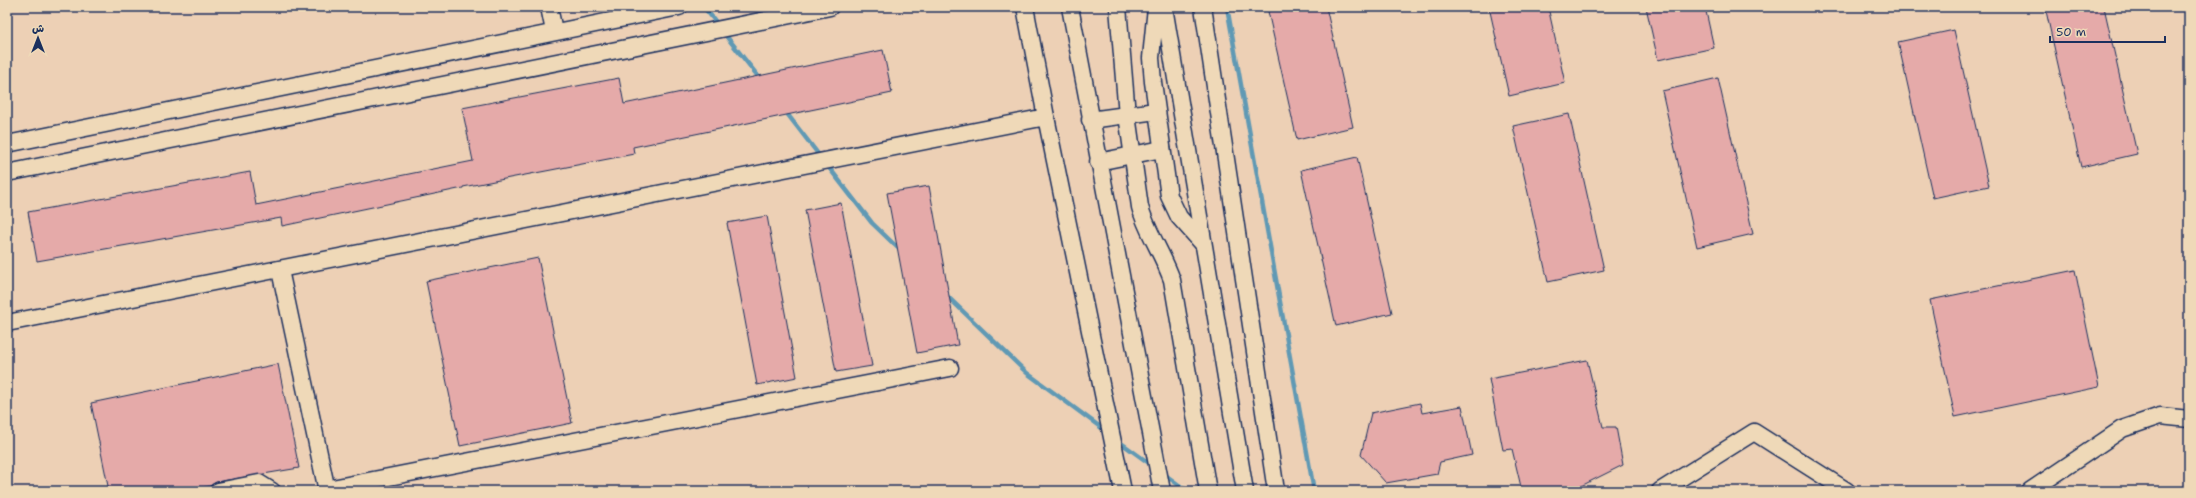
<svg xmlns="http://www.w3.org/2000/svg" width="2196" height="498" font-family="'Shantell Sans','Playpen Sans Arabic',sans-serif">
  <rect width="100%" height="100%" fill="#edd0b5"/>
  <filter id="ink" filterUnits="userSpaceOnUse"><feTurbulence type="fractalNoise" baseFrequency=".025" numOctaves="2"/><feDisplacementMap in="SourceGraphic" scale="8" xChannelSelector="R" yChannelSelector="G"/><feConvolveMatrix kernelMatrix="1 2 1 2 8 2 1 2 1" color-interpolation-filters="sRGB"/></filter>
  <g filter="url(#ink)">
    <g fill="none" stroke-linecap="round" stroke-linejoin="round">
      <!-- stream -->
      <g stroke="#6199b4" stroke-width="4.5">
        <path d="M704,7L719,26"/>
        <path d="M1227,7L1314,491"/>
        <path d="M723,32L761,80"/>
        <path d="M785,111L822,159"/>
        <path d="M827,165L872,223L901,251"/>
        <path d="M945,294L1027,373L1107,432"/>
        <path d="M1117,440L1153,466"/>
        <path d="M1164,474L1187,491"/>
      </g>
    </g>
    <!-- building -->
    <g fill="#e5aaa9" stroke="#1b2f5e">
      <path d="M1267,7H1326L1353,127L1297,140Z"/>
      <path d="M1489,7H1548L1565,83L1509,96Z"/>
      <path d="M1646,7H1705L1714,48L1658,60Z"/>
      <path d="M2063,7H2104L2137,154L2081,167L2046,11Z"/>
      <path d="M1954,30L1989,186L1933,198L1898,42Z"/>
      <path d="M883,50L892,93L633,147L634,154L463,187V188L282,226L281,218L37,261L28,212L250,172L256,205L473,161L462,108L619,78L624,104Z"/>
      <path d="M1718,78L1753,234L1697,247L1662,91Z"/>
      <path d="M1569,114L1604,270L1548,282L1513,126Z"/>
      <path d="M1357,157L1392,313L1336,326L1301,170Z"/>
      <path d="M929,186L958,345L917,353L887,193Z"/>
      <path d="M841,203L872,366L836,372L805,210Z"/>
      <path d="M767,216L797,377L757,385L727,223Z"/>
      <path d="M538,258L572,423L460,446L426,281Z"/>
      <path d="M2075,270L2099,387L1955,417L1930,300Z"/>
      <path d="M1587,360L1603,427H1616L1623,465L1571,491H1522L1512,449L1503,450L1489,379Z"/>
      <path d="M278,364L299,468L216,482L210,486L187,491H109L91,403Z"/>
      <path d="M1420,403L1422,413L1462,406L1472,455L1440,462L1437,474L1386,483L1361,455L1371,413Z"/>
    </g>
    <g fill="none" stroke-linecap="round" stroke-linejoin="round">
      <defs>
        <g id="minor">
          <path d="M549,7L554,31"/>
          <path d="M1025,7L1046,117"/>
          <path d="M1070,7L1162,491"/>
          <path d="M1118,7L1127,115L1140,207C1147,232 1163,254 1172,280L1208,491"/>
          <path d="M1156,7L1151,58L1153,82L1169,196L1179,217L1203,244"/>
          <path d="M1164,7L1245,491"/>
          <path d="M1203,7L1276,491"/>
          <path d="M1090,120L1156,111"/>
          <path d="M7,144L679,7"/>
          <path d="M1098,162L1162,149"/>
          <path d="M7,173L830,7"/>
          <path d="M280,270L327,491"/>
          <path d="M7,323L1046,117L1123,491"/>
          <path d="M327,489L950,368"/>
          <path d="M218,491L259,483L272,491"/>
          <path d="M1660,491L1754,432L1847,491"/>
          <path d="M2030,491L2122,429L2160,416L2189,419"/>
        </g>
      </defs>
      <!-- minor casing -->
      <use href="#minor" stroke="#1b2f5e" stroke-width="19"/>
      <!-- minor -->
      <use href="#minor" stroke="#efd9b8" stroke-width="16"/>
    </g>
  </g>
  <!-- margin -->
  <rect width="2196" height="498" fill="none" stroke="#efd9b8" stroke-width="24"/>
  <rect x="12" y="12" width="2172" height="474" fill="none" stroke="#1b2f5e" stroke-width="1.5" filter="url(#ink)"/>
  <!-- north arrow -->
  <g transform="translate(38 38)" stroke="#efd9b8" stroke-width="3" paint-order="stroke">
  <path d="M0-3L7 15L0 10L-7 15Z" fill="#1b2f5e"/>
  <text y="-6" font-size="11" font-weight="bold" text-anchor="middle" fill="#1b2f5e">ش</text>
  </g>
  <!-- scale -->
  <path d="M2050 36v6h115v-6" fill="none" stroke="#1b2f5e" stroke-width="2"/>
  <text x="2056" y="36" font-size="12" fill="#1b2f5e" stroke="#efd9b8" stroke-width="3" paint-order="stroke">50 m</text>
</svg>
